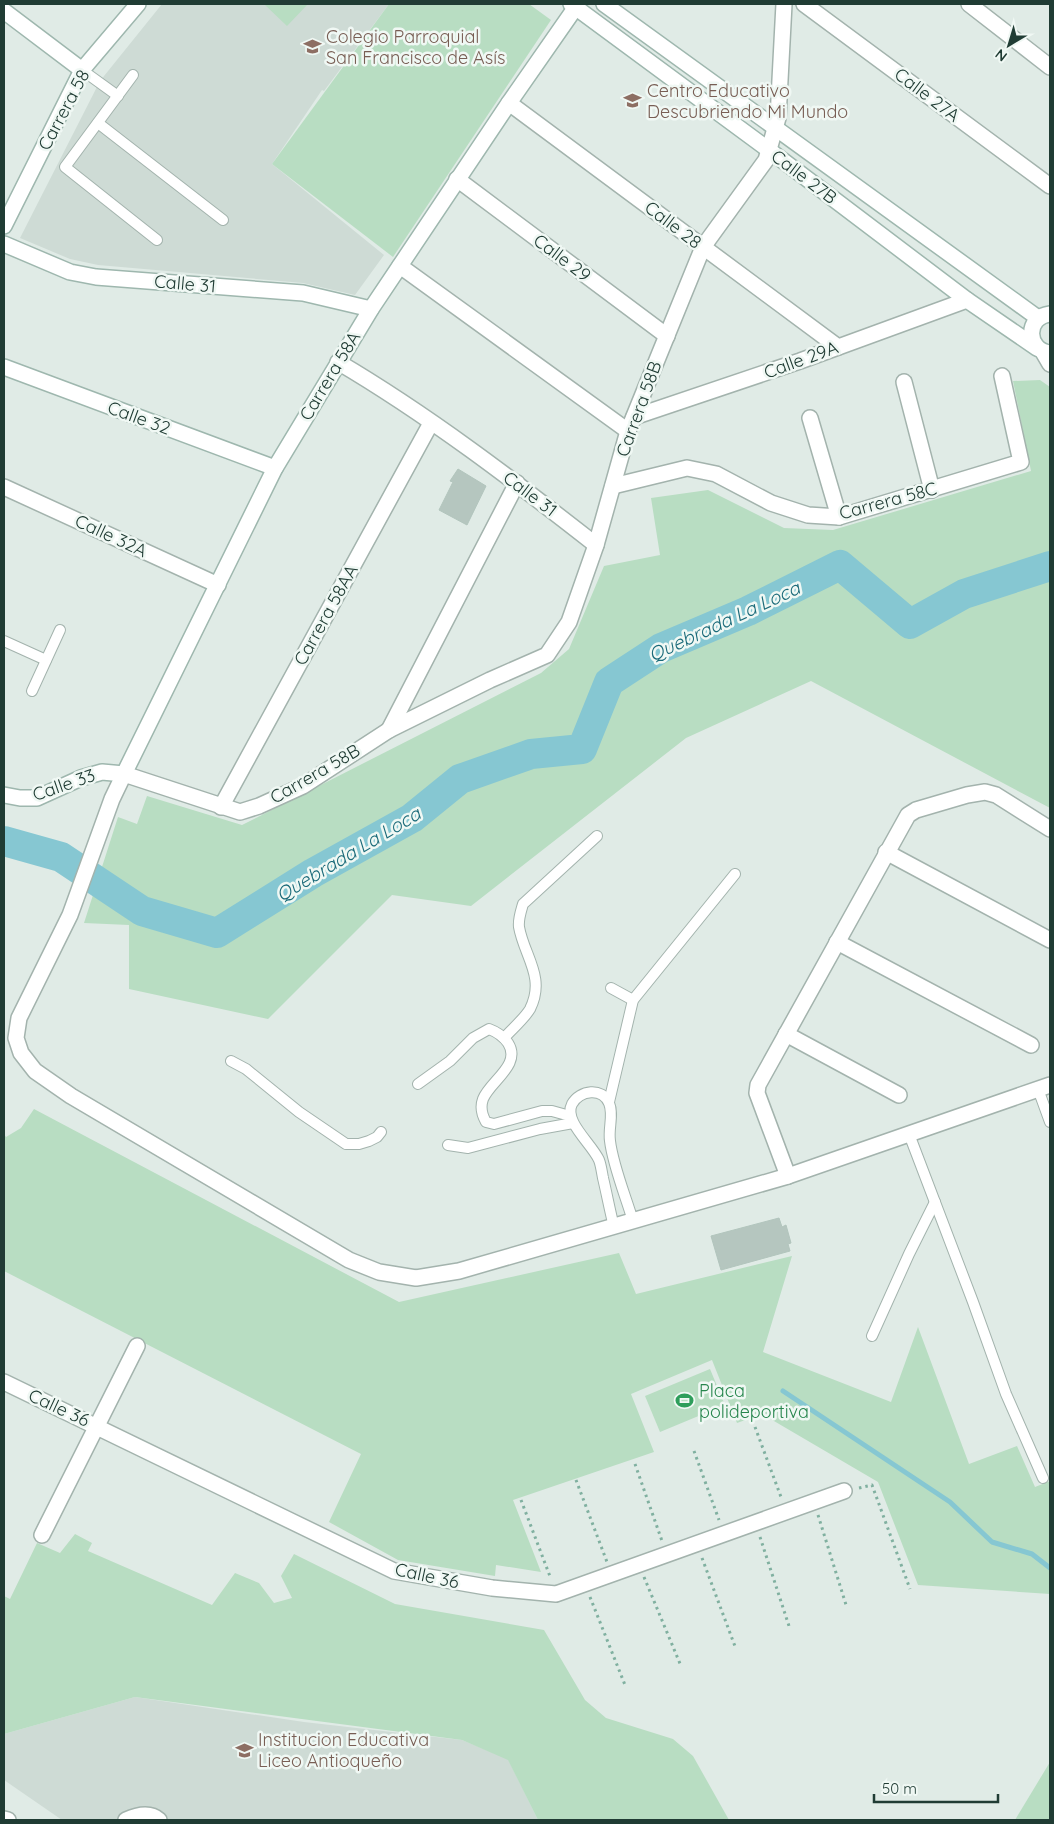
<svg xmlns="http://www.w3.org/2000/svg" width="1054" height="1824" font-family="Quicksand,sans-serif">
  <rect width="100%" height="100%" fill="#e0ebe6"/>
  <!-- built -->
  <g fill="#cedbd5">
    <path d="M162,4H389L324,91L322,90L272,164L384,255L355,295L303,283L98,265L70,259L20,238L100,81Z"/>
    <path d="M135,1697L304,1722L462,1740L508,1759L538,1820H62L4,1780V1734Z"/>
  </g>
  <!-- green -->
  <g fill="#b8ddc2">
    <path d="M264,4H308L287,26Z"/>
    <path d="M389,4H529L551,20L393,257L272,164Z"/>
    <path d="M1040,380L1050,387V808L811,681L686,738L471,906L392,895L268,1019L129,989V925L84,923L118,817L137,824L147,796L242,825L541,673L569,649L604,566L660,555L651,498L708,490L784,528L833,530L1031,471L1013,381Z"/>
    <path d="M34,1109L399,1302L619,1253L636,1294L792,1256L763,1352L891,1402L918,1327L969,1464L1017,1446L1035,1487L1050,1481V1594L918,1585L878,1482L762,1414L737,1423L712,1360L631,1394L654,1452L513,1500L541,1572L496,1565L495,1576L398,1560L329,1522L361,1454L4,1271V1134L6,1137L21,1128Z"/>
    <path d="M710,1369L725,1405L660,1432L645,1396Z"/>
    <path d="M75,1534L92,1543L88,1551L212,1605L235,1573L259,1583L274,1603L292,1598L281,1576L294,1554L395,1604L544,1630L585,1700L606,1718L673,1739L693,1756L729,1820H538L508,1760L462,1740L135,1697L4,1734V1596L10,1599L37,1543L60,1553Z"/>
    <path d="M1050,1762V1820H1015Z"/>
  </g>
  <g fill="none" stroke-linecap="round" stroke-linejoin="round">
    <!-- stream -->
    <path stroke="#86c7d2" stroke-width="5" d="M783,1391L950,1502L992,1542L1032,1554L1050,1568"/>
    <!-- river -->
    <path stroke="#86c7d2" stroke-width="30" d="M4,841L61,857L142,911L217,933L313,873L412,818L460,779L531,754L582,749L609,682L661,648L748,611L840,565L910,624L964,594L1050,566"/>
  </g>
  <!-- building -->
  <g fill="#b5c6bf" stroke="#b2c5bd">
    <path d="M458,469L486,486L467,525L439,510L453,482L450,481Z"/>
    <path d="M779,1218L782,1227L786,1225L791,1243L788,1244L790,1251L721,1270L711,1236Z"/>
  </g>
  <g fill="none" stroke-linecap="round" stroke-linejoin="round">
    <defs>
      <g id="lane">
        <path d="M82,70L118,96"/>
        <path d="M133,75L65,167L157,240"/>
        <path d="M98,123L223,220"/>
        <path d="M4,641L46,660"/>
        <path d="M32,691L60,630"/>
        <path d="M611,988L633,1000"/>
        <path d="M504,1038C512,1029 524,1019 530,1009C546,977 524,956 519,927C518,919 521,911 523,904L597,836"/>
        <path d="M231,1061L246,1069L299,1112L346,1144H359L369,1141L377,1137L381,1132"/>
        <path d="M418,1084L450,1061L473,1038L489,1029C497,1032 503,1036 508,1043C522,1065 490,1081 483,1099C480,1107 482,1115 486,1122L494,1124L542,1111H552L570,1116"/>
        <path d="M1038,1089L1050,1122"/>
        <path d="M609,1102L633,1000L735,874"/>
        <path d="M909,1134L973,1302L1006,1394L1043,1478"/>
        <path d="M448,1145L468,1148L540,1129L573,1123"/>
        <path d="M614,1227C610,1211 607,1195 603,1178C602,1173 601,1165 599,1160C592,1144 563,1121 572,1104C580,1090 602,1087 609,1103C614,1115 608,1128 610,1141C613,1166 626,1197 633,1221"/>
        <path d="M872,1336L909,1254L935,1202"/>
      </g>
      <g id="street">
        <path d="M784,4L778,118L766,160L703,247L628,431L596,545L569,622L547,655L490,680L389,730L303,786L259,806L240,812L124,774L112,799L70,915L19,1018L16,1038L21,1053L35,1071L71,1096L349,1260L379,1272L416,1278L459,1271L788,1176L1050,1085"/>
        <path d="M804,4L1050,186"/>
        <path d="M969,4L1050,67"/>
        <path d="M509,103L838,347"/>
        <path d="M457,179L667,336"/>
        <path d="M400,266L628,431"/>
        <path d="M1043,352L1050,364"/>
        <path d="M338,362C428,415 513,480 596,545"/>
        <path d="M904,382L932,490"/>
        <path d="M634,417L800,361L967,300"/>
        <path d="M810,418L839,517"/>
        <path d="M613,486L687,468L716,474L771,503L808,515L839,517L1021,462L1002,376"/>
        <path d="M4,487L218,585"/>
        <path d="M389,730L517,483"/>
        <path d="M221,807L431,423"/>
        <path d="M886,852L1050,940"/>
        <path d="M837,942L1031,1045"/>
        <path d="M786,1034L899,1095"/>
        <path d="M788,1176L757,1093L758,1085L908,815L916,810L967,795L985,792L996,795L1050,829"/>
        <path d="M4,1382L394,1571L492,1588L556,1594L844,1491"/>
        <path d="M42,1535L137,1346"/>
        <path d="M4,1819L8,1820"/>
        <path d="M126,1820C137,1815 150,1812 159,1820"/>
      </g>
      <g id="secondary">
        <path d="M571,4L769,150L967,300L1037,348"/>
        <path d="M604,4L1038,318"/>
        <path d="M4,11L82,70"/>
        <path d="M4,226L82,70L138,4"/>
        <path d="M4,244L70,272L96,277L303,293L371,309"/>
        <path d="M1050,314C1025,317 1026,350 1050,353"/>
        <path d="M4,367L275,468"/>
        <path d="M4,795L20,798H37L81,778L102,772L124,774L275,468L371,309L509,103L578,4"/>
      </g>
    </defs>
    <!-- lane casing -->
    <use href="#lane" stroke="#a3b3ad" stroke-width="12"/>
    <!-- street casing -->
    <use href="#street" stroke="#a3b3ad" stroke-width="18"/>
    <!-- secondary casing -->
    <use href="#secondary" stroke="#9eb7ae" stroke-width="18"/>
    <!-- path -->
    <g stroke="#80b0a0" stroke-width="3" stroke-dasharray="2.5 4" stroke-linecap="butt">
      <path d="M755,1427L781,1497"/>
      <path d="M694,1451L719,1520"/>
      <path d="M635,1464L662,1541"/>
      <path d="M576,1480L607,1562"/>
      <path d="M859,1488L872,1485L910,1589"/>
      <path d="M521,1500L551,1579"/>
      <path d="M818,1515L847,1608"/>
      <path d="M760,1537L789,1626"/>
      <path d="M702,1558L736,1649"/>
      <path d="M644,1577L681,1666"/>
      <path d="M590,1597L625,1685"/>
    </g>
    <!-- lane -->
    <use href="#lane" stroke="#fff" stroke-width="10"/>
    <!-- street -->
    <use href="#street" stroke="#fff" stroke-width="15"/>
    <!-- secondary -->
    <use href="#secondary" stroke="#fff" stroke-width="15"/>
  </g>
  <!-- icons -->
  <defs>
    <symbol id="school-bare" viewBox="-9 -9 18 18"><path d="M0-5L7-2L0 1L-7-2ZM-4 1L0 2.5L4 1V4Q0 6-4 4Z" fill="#8d6e63" stroke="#f0f8f4" stroke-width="2.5" paint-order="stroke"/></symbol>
    <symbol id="stadium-bare" viewBox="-9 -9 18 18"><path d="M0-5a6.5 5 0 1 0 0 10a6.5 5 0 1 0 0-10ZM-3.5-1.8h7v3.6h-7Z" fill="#2e9e5b" stroke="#f0f8f4" stroke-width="2.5" paint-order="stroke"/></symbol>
  </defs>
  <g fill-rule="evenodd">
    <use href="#school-bare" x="300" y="34" width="25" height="25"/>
    <use href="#school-bare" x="620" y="88" width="25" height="25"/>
    <use href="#stadium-bare" x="672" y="1388" width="25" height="25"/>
    <use href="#school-bare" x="232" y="1738" width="25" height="25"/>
  </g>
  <g text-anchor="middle" stroke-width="5" stroke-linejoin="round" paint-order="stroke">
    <!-- education labels -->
    <g font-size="18" fill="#785e54" stroke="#f0f8f4" text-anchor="start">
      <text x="326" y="43">Colegio Parroquial<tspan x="326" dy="21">San Francisco de Asís</tspan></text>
      <text x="647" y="97">Centro Educativo<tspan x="647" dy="21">Descubriendo Mi Mundo</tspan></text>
      <text x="258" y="1746">Institucion Educativa<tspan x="258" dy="21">Liceo Antioqueño</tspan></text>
    </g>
    <!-- street labels -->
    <g font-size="18" fill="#203c34" stroke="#f0f8f4">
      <text transform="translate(927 95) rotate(37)" y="6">Calle 27A</text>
      <text transform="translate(64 110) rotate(-62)" y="6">Carrera 58</text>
      <text transform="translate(804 177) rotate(37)" y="6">Calle 27B</text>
      <text transform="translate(673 225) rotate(37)" y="6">Calle 28</text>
      <text transform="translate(562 258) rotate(37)" y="6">Calle 29</text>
      <text transform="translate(185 284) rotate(5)" y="6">Calle 31</text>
      <text transform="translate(801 360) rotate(-20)" y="6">Calle 29A</text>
      <text transform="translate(330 376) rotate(-59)" y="6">Carrera 58A</text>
      <text transform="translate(639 409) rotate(-70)" y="6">Carrera 58B</text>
      <text transform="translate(139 418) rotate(20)" y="6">Calle 32</text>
      <text transform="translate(530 494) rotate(37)" y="6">Calle 31</text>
      <text transform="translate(888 501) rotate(-15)" y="6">Carrera 58C</text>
      <text transform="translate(111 536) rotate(25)" y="6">Calle 32A</text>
      <text transform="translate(326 615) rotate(-61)" y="6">Carrera 58AA</text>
      <text transform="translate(315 774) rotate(-30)" y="6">Carrera 58B</text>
      <text transform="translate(64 785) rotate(-19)" y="6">Calle 33</text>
      <text transform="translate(59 1408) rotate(25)" y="6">Calle 36</text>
      <text transform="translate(427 1576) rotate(12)" y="6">Calle 36</text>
    </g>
    <!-- leisure labels -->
    <g font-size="18" fill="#27864d" stroke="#f0f8f4" text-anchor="start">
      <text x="699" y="1397">Placa<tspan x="699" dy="21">polideportiva</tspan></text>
    </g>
    <!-- water labels -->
    <g font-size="19" font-style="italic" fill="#1a6a79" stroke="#f0f8f4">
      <text transform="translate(724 621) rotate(-25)" y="7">Quebrada La Loca</text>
      <text transform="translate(348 854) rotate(-31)" y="7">Quebrada La Loca</text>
    </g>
  </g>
  <!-- border -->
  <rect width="1054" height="1824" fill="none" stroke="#203c34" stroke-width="10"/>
  <!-- north arrow -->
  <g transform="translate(1009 45) rotate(218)" stroke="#f0f8f4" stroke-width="4" paint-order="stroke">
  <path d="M0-4L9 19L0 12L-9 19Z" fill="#203c34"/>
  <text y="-8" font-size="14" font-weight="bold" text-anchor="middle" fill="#203c34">N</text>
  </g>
  <!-- scale -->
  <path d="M874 1794v8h124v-8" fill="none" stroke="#203c34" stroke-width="2.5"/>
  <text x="882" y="1794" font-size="15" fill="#203c34" stroke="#f0f8f4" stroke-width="4" paint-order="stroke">50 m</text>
</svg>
